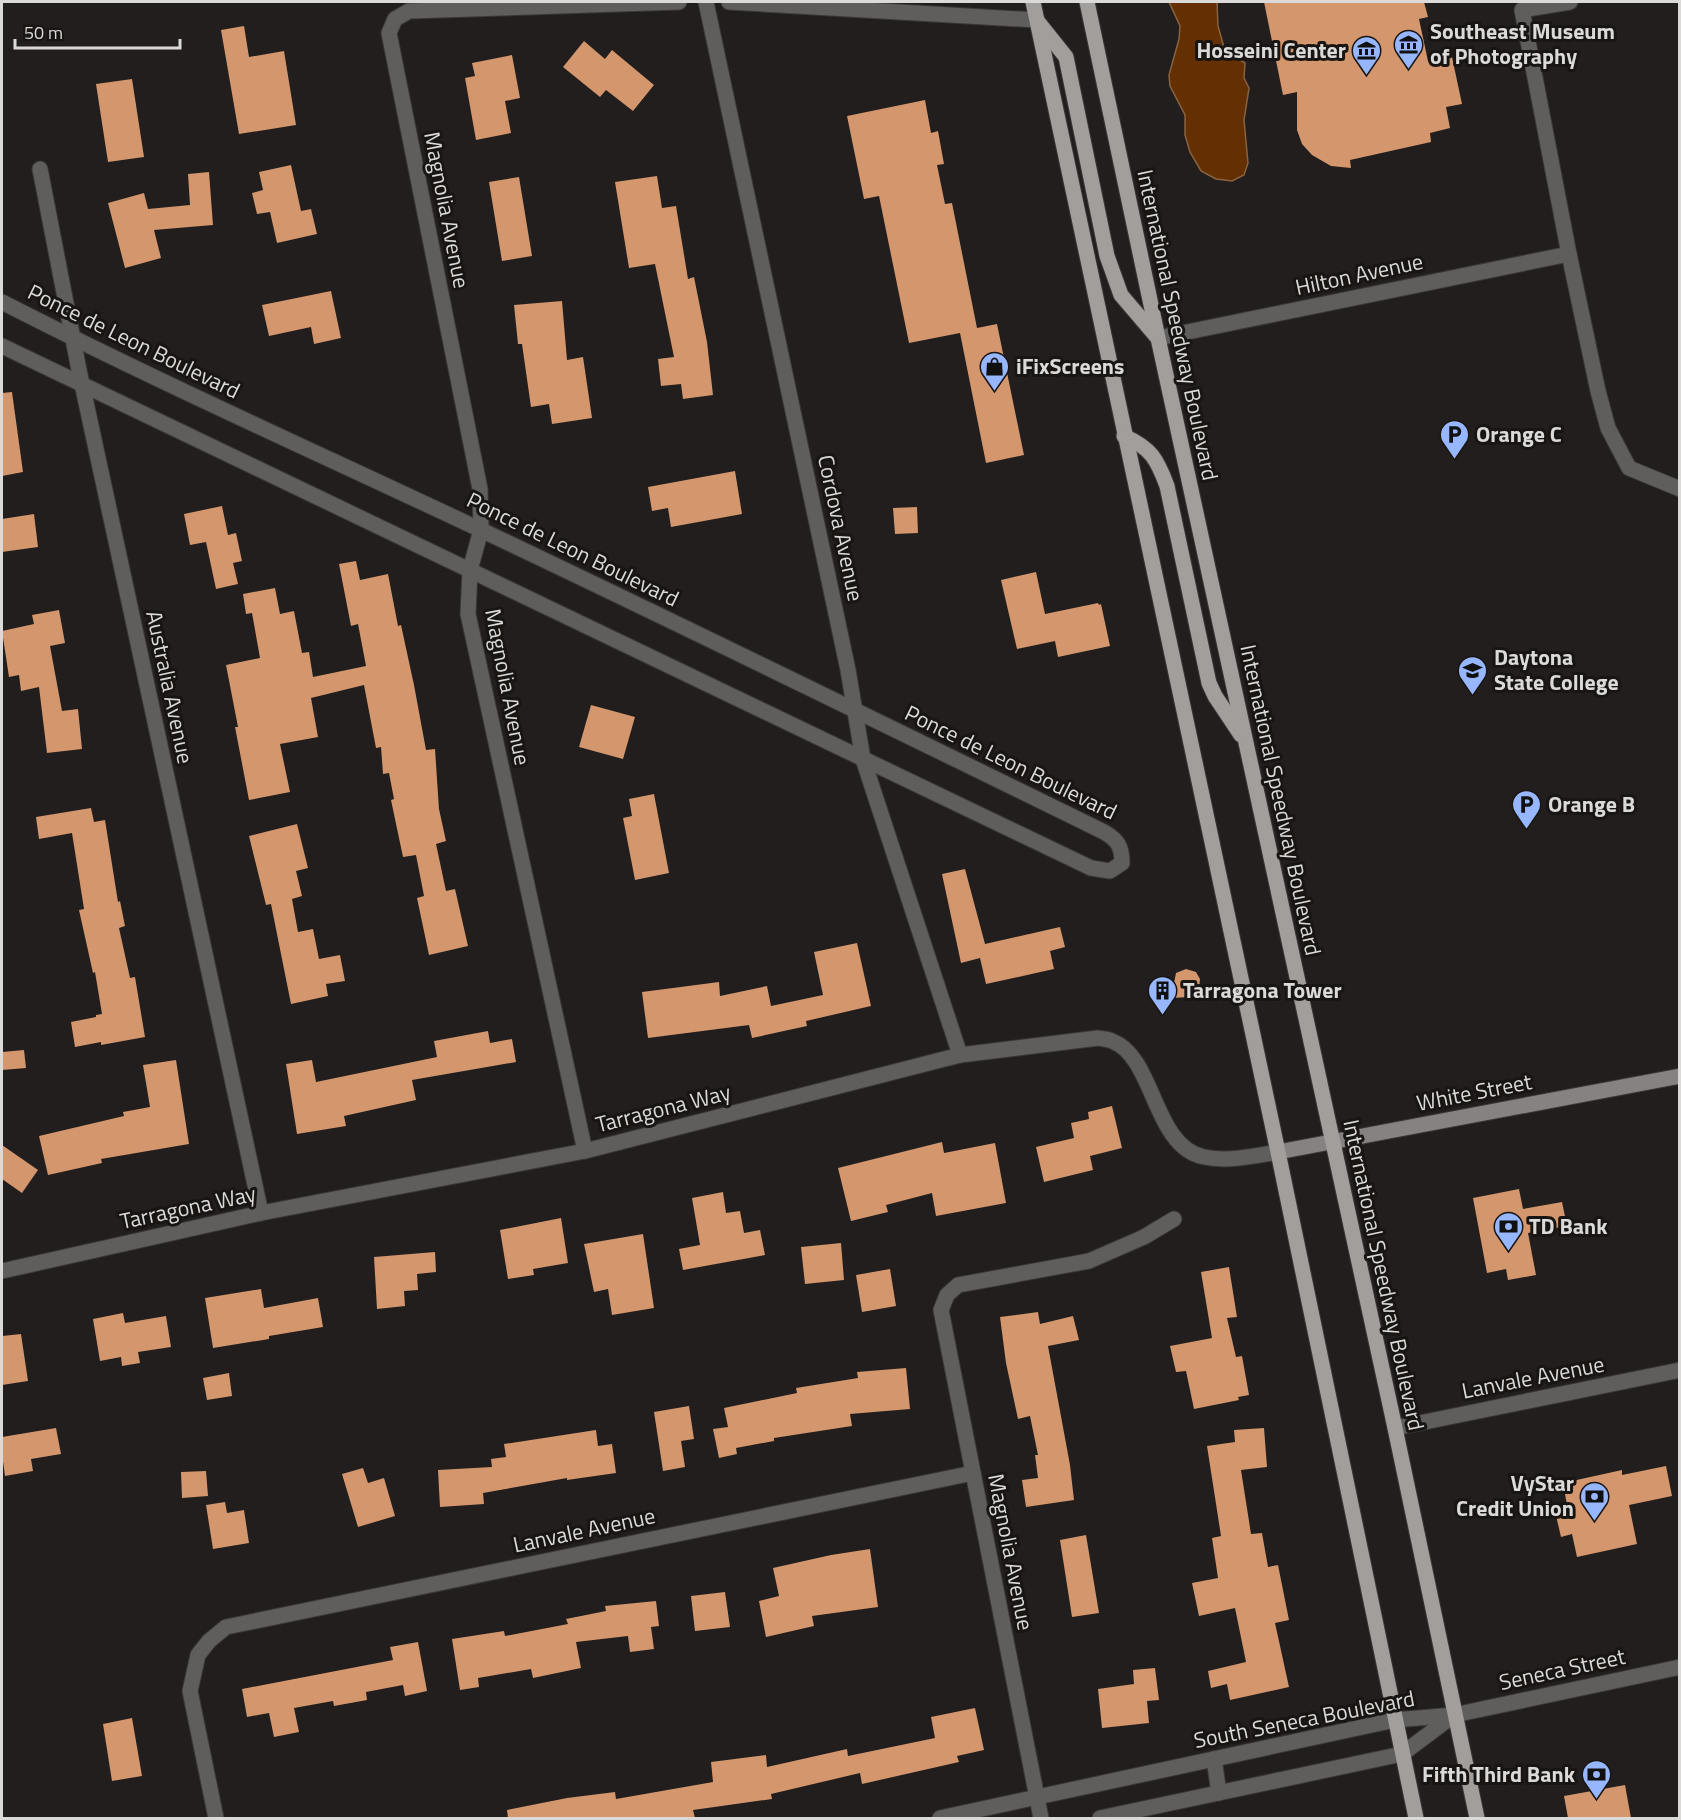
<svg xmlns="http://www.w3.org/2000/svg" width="1681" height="1820" font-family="'Titillium Web',sans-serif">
  <rect width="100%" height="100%" fill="#211e1d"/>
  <!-- water -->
  <path fill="#643001" stroke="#886342" stroke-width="1.5" d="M1169,2H1217L1218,26L1225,51L1245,63L1244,78L1249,88L1244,120L1248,163L1244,175L1232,181L1216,179L1201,171L1190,152L1185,135V115L1170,86L1169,75L1179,39L1180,26Z"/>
  <!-- building -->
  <g fill="#d3966d">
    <path d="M1264,2H1424L1428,17L1419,19L1428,61L1452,57L1462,104L1446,107L1450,128L1430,133L1431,142L1350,160L1351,168L1331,166L1312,155L1302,144L1297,130V92L1283,95Z"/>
    <path d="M244,26L249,57L284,51L296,125L239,134L221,30Z"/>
    <path d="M584,41L605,59L612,50L654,85L633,111L606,90L600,97L563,67Z"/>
    <path d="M512,55L520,98L505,101L511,133L476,140L465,78L475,76L472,63Z"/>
    <path d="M132,79L144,157L108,162L96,84Z"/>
    <path d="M925,100L931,133L938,131L944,164L937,165L945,204L952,203L977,328L997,324L1024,455L986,463L960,333L909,343L879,196L864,199L847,116Z"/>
    <path d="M291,165L301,211L311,209L317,234L277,243L270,212L257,214L252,193L263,190L259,172Z"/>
    <path d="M209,172L213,225L154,230L161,258L125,268L108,203L144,193L148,209L190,205L188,174Z"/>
    <path d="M657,176L662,208L676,206L688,279L694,277L707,342L713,395L683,399L681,384L661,386L658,359L674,357L655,264L629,268L615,182Z"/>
    <path d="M519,177L532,256L502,261L489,182Z"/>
    <path d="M331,291L341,338L314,344L311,327L269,336L262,305Z"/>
    <path d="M562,301L567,360L583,357L592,418L552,424L549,404L531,407L522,344H518L514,305Z"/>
    <path d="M12,392L23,472L2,476V393Z"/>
    <path d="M735,471L742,514L671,527L668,508L652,511L648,487Z"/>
    <path d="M222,506L228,535L236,533L242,561L233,563L238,584L216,589L206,542L190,545L184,514Z"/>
    <path d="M917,507L918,533L895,534L893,508Z"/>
    <path d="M34,514L38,547L2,552V519Z"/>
    <path d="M356,561L360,580L388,574L398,626L401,625L414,685L426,750L435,749L439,809L446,841L436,844L446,891L455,889L468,946L429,955L417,898L424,896L416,855L403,857L391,800L394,799L389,773L383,774L381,747L376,748L364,685L311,698L318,737L280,744L290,792L249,800L235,727H238L226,665L260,658L252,613L246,614L243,594L275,588L280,614L294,611L302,653L309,652L313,677L366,666L358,624L351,626L339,564Z"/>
    <path d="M1036,572L1045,614L1098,603L1099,605L1101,604L1110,646L1058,657L1055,641L1017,649L1001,580Z"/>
    <path d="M59,610L65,643L50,646L62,711L78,709L82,749L47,753L39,687L21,691L19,675L9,677L2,631L34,624L32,615Z"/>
    <path d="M591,705L635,717L623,759L579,747Z"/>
    <path d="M654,794L669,873L635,880L623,818L632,816L629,799Z"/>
    <path d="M91,808L94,822L105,820L118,902L120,901L125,926L119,928L130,978L135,977L145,1037L101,1045V1042L75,1047L71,1022L96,1017V1015L102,1014L95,972L93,973L79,910L84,909L72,833L39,839L36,817Z"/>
    <path d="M297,824L308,868L296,871L302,896L292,899L298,932L313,929L319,959L340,955L345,981L326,984L328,996L291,1004L271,904L266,905L249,836Z"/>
    <path d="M965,869L985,944L1060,927L1065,947L1050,951L1054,969L986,984L980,958L961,963L942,874Z"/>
    <path d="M857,943L871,1006L806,1021L807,1026L752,1038L749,1025L648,1038L642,992L719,982L720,996L767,986L771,1006L823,995L814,952Z"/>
    <path d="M1186,969L1196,972L1200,979L1199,989L1190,997L1171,998L1176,973Z"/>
    <path d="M488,1031L490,1043L512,1039L516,1062L412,1080L416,1100L344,1116L346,1126L297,1134L286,1064L312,1060L316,1082L437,1057L434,1041Z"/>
    <path d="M24,1050L26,1068L2,1070V1052Z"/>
    <path d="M176,1060L189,1144L101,1159L102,1163L48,1175L39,1136L124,1116L123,1112L150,1107L143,1065Z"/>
    <path d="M1112,1106L1122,1148L1090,1156L1093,1170L1044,1182L1036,1147L1074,1138L1071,1123L1089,1119L1088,1112Z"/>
    <path d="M942,1142L944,1153L995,1143L1006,1203L936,1216L932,1193L886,1205L888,1212L851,1221L838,1168Z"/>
    <path d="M2,1145L38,1170L22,1193L2,1179Z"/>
    <path d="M1519,1189L1523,1209L1562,1202L1567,1226L1528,1233L1536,1275L1508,1280L1506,1269L1487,1273L1473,1198Z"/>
    <path d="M723,1192L726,1213L740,1211L744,1233L760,1230L765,1255L683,1270L679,1249L700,1245L692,1198Z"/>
    <path d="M561,1218L568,1263L533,1269L534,1275L508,1279L500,1230Z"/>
    <path d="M643,1234L654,1308L612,1315L608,1289L594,1292L584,1244Z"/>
    <path d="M841,1243L844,1280L805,1284L801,1247Z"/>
    <path d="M435,1252L436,1272L417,1274L418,1290L404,1291L405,1306L377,1309L374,1257Z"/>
    <path d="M1229,1267L1237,1317L1227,1318L1236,1357L1242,1356L1249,1395L1238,1397L1239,1400L1194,1409L1186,1371L1176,1372L1170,1346L1212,1338L1201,1272Z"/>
    <path d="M890,1269L896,1306L862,1312L856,1275Z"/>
    <path d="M261,1289L264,1308L318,1298L323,1327L269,1336V1339L213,1348L205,1298Z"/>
    <path d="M1038,1312L1040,1324L1073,1316L1079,1340L1048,1346L1070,1465L1074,1500L1026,1507L1022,1480L1038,1478L1035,1455H1038L1030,1416L1018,1419L1006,1363L1000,1317Z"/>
    <path d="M123,1313L125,1323L166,1316L171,1347L138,1352L140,1363L122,1366L121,1357L100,1361L93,1319Z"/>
    <path d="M21,1334L28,1381L2,1385V1336Z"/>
    <path d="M906,1368L910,1409L850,1414L852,1426L774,1438V1441L736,1448L737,1454L719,1458L713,1429L728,1427L724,1408L797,1393L796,1388L858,1378L857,1372Z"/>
    <path d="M229,1373L232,1396L207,1400L203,1378Z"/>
    <path d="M689,1406L694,1439L681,1441L685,1467L663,1471L654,1412Z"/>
    <path d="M56,1428L61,1454L31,1459L33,1471L5,1476L2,1454V1437Z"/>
    <path d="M1264,1428L1267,1467L1241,1470L1251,1534L1262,1533L1268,1567L1278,1565L1289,1620L1275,1623L1289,1687L1230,1700L1227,1684L1211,1688L1208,1671L1246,1662L1235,1608L1199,1616L1192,1583L1218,1578L1212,1538L1221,1536L1207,1446L1235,1442L1234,1430Z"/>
    <path d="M596,1430L598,1446L612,1444L616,1473L567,1480V1478L483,1493L484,1504L440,1507L438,1470L492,1467L491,1459L506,1457L504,1444Z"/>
    <path d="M1666,1466L1672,1496L1629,1505L1637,1544L1577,1557L1572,1534L1561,1537L1554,1507L1567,1505L1563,1483L1622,1470V1475Z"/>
    <path d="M363,1468L368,1483L384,1478L395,1516L358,1527L342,1474Z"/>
    <path d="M206,1471L208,1496L182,1498L181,1472Z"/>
    <path d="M225,1502L227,1513L244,1510L249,1543L213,1549L206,1505Z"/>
    <path d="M1086,1535L1099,1613L1072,1617L1060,1540Z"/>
    <path d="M870,1549L878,1607L812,1616L814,1626L766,1637L759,1601L779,1596L773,1568L831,1555Z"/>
    <path d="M725,1592L730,1627L695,1631L691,1596Z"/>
    <path d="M656,1601L659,1626L651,1627L654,1649L630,1652L628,1636L576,1642L581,1668L533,1678L531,1669L478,1678L479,1687L460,1690L452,1639L504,1631L505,1636L568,1624L566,1619L606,1611L605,1606Z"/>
    <path d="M418,1642L427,1691L405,1696L403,1685L366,1692L367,1700L334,1706L333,1701L294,1708L299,1732L274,1737L269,1713L247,1717L242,1689L393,1660L390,1647Z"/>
    <path d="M1155,1668L1159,1700L1147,1701L1149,1723L1102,1728L1098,1689L1134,1684L1133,1670Z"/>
    <path d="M975,1708L984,1750L957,1756L959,1762L862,1784L860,1773L771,1794L772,1799L693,1810L695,1818H508L507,1810L567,1798L615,1792L616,1799L713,1782L711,1762L766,1755L767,1767L847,1749L848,1756L935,1738L931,1717Z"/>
    <path d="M132,1718L142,1776L112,1781L103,1724Z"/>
    <path d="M1625,1785L1631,1818H1568L1564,1796Z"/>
  </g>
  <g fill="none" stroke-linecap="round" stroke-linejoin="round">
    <defs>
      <g id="street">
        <path d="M706,2L848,670L863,759L960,1055"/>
        <path d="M729,2L1037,20"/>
        <path d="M1570,2L1522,10L1569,254L1598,391L1608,428L1629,468L1680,489"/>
        <path d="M40,169L79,370L261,1213"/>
        <path d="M2,302C158,382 320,454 479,529C688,628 896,730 1104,832C1118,840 1122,847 1122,863L1110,871L1091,868L2,346"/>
        <path d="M1158,338L1569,254"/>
        <path d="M585,1151L468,614L470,570L481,530L480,489L389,33L395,19L409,11L679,2"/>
        <path d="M2,1271L261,1213L585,1151L960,1055L1098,1038C1103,1039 1108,1039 1112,1041C1155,1057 1153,1147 1204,1157C1228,1162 1254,1156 1278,1152"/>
        <path d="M1395,1428L1680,1370"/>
        <path d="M1214,1759L1219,1793"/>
        <path d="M216,1818L190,1691L198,1655L209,1641L226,1627L973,1473"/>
        <path d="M940,1818L1395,1720L1454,1715L1680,1667"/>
        <path d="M1041,1818L941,1310L947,1295L958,1285L1089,1261L1144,1237L1174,1219"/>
        <path d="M1100,1818L1402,1754L1454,1715"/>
      </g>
      <path id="secondary" d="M1278,1152L1680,1076"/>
      <g id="primary">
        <path d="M1033,2L1278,1152L1416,1818"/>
        <path d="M1087,2L1158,338L1395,1428L1477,1818"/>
        <path d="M1038,22L1066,57L1107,256L1121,295L1156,336"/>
        <path d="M1124,436C1151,448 1157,459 1167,486L1209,683L1215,696L1241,735"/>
      </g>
    </defs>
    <!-- street casing -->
    <use href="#street" stroke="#3b3837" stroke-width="17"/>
    <!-- secondary casing -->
    <use href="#secondary" stroke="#3b3837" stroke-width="17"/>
    <!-- primary casing -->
    <use href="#primary" stroke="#3b3837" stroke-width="17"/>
    <!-- street -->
    <use href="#street" stroke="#605e5d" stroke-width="15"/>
    <!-- secondary -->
    <use href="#secondary" stroke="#858281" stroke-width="15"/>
    <!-- primary -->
    <use href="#primary" stroke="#a19e9c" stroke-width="15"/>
  </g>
  <!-- icons -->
  <defs>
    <symbol id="museum-pin" viewBox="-11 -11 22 30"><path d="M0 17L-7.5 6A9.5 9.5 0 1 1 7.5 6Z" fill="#96b6fd" stroke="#181513"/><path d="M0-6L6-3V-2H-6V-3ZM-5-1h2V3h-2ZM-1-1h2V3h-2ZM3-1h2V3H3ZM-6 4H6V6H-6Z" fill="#111"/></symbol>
    <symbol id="shop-pin" viewBox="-11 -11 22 30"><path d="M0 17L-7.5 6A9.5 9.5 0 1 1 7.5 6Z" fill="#96b6fd" stroke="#181513"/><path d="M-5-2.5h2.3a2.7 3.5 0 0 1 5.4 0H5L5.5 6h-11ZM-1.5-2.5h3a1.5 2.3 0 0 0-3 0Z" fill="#111"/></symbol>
    <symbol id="parking-pin" viewBox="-11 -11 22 30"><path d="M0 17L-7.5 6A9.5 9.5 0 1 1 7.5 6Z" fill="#96b6fd" stroke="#181513"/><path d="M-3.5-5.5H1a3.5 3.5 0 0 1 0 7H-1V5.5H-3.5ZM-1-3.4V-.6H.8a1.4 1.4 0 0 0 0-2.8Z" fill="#111"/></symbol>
    <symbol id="university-pin" viewBox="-11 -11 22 30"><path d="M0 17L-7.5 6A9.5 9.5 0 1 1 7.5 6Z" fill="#96b6fd" stroke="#181513"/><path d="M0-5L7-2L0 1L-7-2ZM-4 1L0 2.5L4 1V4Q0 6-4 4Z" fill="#111"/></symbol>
    <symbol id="building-pin" viewBox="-11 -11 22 30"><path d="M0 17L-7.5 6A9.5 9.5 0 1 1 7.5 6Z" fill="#96b6fd" stroke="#181513"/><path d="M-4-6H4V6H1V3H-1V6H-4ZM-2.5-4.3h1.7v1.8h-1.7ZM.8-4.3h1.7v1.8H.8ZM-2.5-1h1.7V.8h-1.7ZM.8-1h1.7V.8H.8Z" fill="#111"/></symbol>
    <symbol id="bank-pin" viewBox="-11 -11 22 30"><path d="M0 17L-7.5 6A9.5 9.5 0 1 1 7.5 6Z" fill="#96b6fd" stroke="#181513"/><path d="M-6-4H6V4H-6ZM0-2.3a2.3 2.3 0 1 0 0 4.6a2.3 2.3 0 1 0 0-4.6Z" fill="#111"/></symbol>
  </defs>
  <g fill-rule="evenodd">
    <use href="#museum-pin" x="1392" y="28" width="33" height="45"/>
    <use href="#museum-pin" x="1350" y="34" width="33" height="45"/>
    <use href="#shop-pin" x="978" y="350" width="33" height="45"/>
    <use href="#parking-pin" x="1438" y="418" width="33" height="45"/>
    <use href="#university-pin" x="1456" y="654" width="33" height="45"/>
    <use href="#parking-pin" x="1510" y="788" width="33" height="45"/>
    <use href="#building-pin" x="1146" y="974" width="33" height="45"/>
    <use href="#bank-pin" x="1492" y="1210" width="33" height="45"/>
    <use href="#bank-pin" x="1578" y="1480" width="33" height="45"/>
    <use href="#bank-pin" x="1580" y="1758" width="33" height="45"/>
  </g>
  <g text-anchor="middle" stroke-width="6" stroke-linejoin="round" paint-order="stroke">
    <!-- poi labels -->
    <g font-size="22" font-weight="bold" fill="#dbdad8" stroke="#181513" text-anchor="start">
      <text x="1430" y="39">Southeast Museum<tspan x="1430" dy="25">of Photography</tspan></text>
      <text x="1346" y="58" text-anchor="end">Hosseini Center</text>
      <text x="1016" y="374">iFixScreens</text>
      <text x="1476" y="442">Orange C</text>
      <text x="1494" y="665">Daytona<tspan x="1494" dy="25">State College</tspan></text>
      <text x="1548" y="812">Orange B</text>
      <text x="1183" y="998">Tarragona Tower</text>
      <text x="1529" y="1234">TD Bank</text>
      <text x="1574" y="1491" text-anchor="end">VyStar<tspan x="1574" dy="25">Credit Union</tspan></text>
      <text x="1575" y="1782" text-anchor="end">Fifth Third Bank</text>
    </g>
    <!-- street labels -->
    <g font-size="22" fill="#dbdad8" stroke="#181513">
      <text transform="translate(447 210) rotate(79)" y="8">Magnolia Avenue</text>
      <text transform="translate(1359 274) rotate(-12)" y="8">Hilton Avenue</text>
      <text transform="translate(1178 325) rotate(78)" y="8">International Speedway Boulevard</text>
      <text transform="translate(134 341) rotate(26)" y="8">Ponce de Leon Boulevard</text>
      <text transform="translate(841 528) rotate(78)" y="8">Cordova Avenue</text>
      <text transform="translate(573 549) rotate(26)" y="8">Ponce de Leon Boulevard</text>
      <text transform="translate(170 687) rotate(78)" y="8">Australia Avenue</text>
      <text transform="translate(508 687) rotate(79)" y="8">Magnolia Avenue</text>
      <text transform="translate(1011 762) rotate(26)" y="8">Ponce de Leon Boulevard</text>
      <text transform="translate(1281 800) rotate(78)" y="8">International Speedway Boulevard</text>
      <text transform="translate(1474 1092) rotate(-11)" y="8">White Street</text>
      <text transform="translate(663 1108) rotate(-14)" y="8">Tarragona Way</text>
      <text transform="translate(188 1207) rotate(-12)" y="8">Tarragona Way</text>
      <text transform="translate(1384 1275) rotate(78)" y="8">International Speedway Boulevard</text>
      <text transform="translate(1533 1377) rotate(-11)" y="8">Lanvale Avenue</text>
      <text transform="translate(584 1530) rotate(-12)" y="8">Lanvale Avenue</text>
      <text transform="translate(1011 1552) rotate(79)" y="8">Magnolia Avenue</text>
      <text transform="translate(1562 1669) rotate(-12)" y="8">Seneca Street</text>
      <text transform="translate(1304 1719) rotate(-11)" y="8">South Seneca Boulevard</text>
    </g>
  </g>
  <!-- border -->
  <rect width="1681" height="1820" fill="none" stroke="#dbdad8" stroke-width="6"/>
  <!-- scale -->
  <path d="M15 39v9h165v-9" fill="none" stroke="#dbdad8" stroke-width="3"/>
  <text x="24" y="39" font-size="18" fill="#dbdad8" stroke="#181513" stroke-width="4.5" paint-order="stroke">50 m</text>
</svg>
